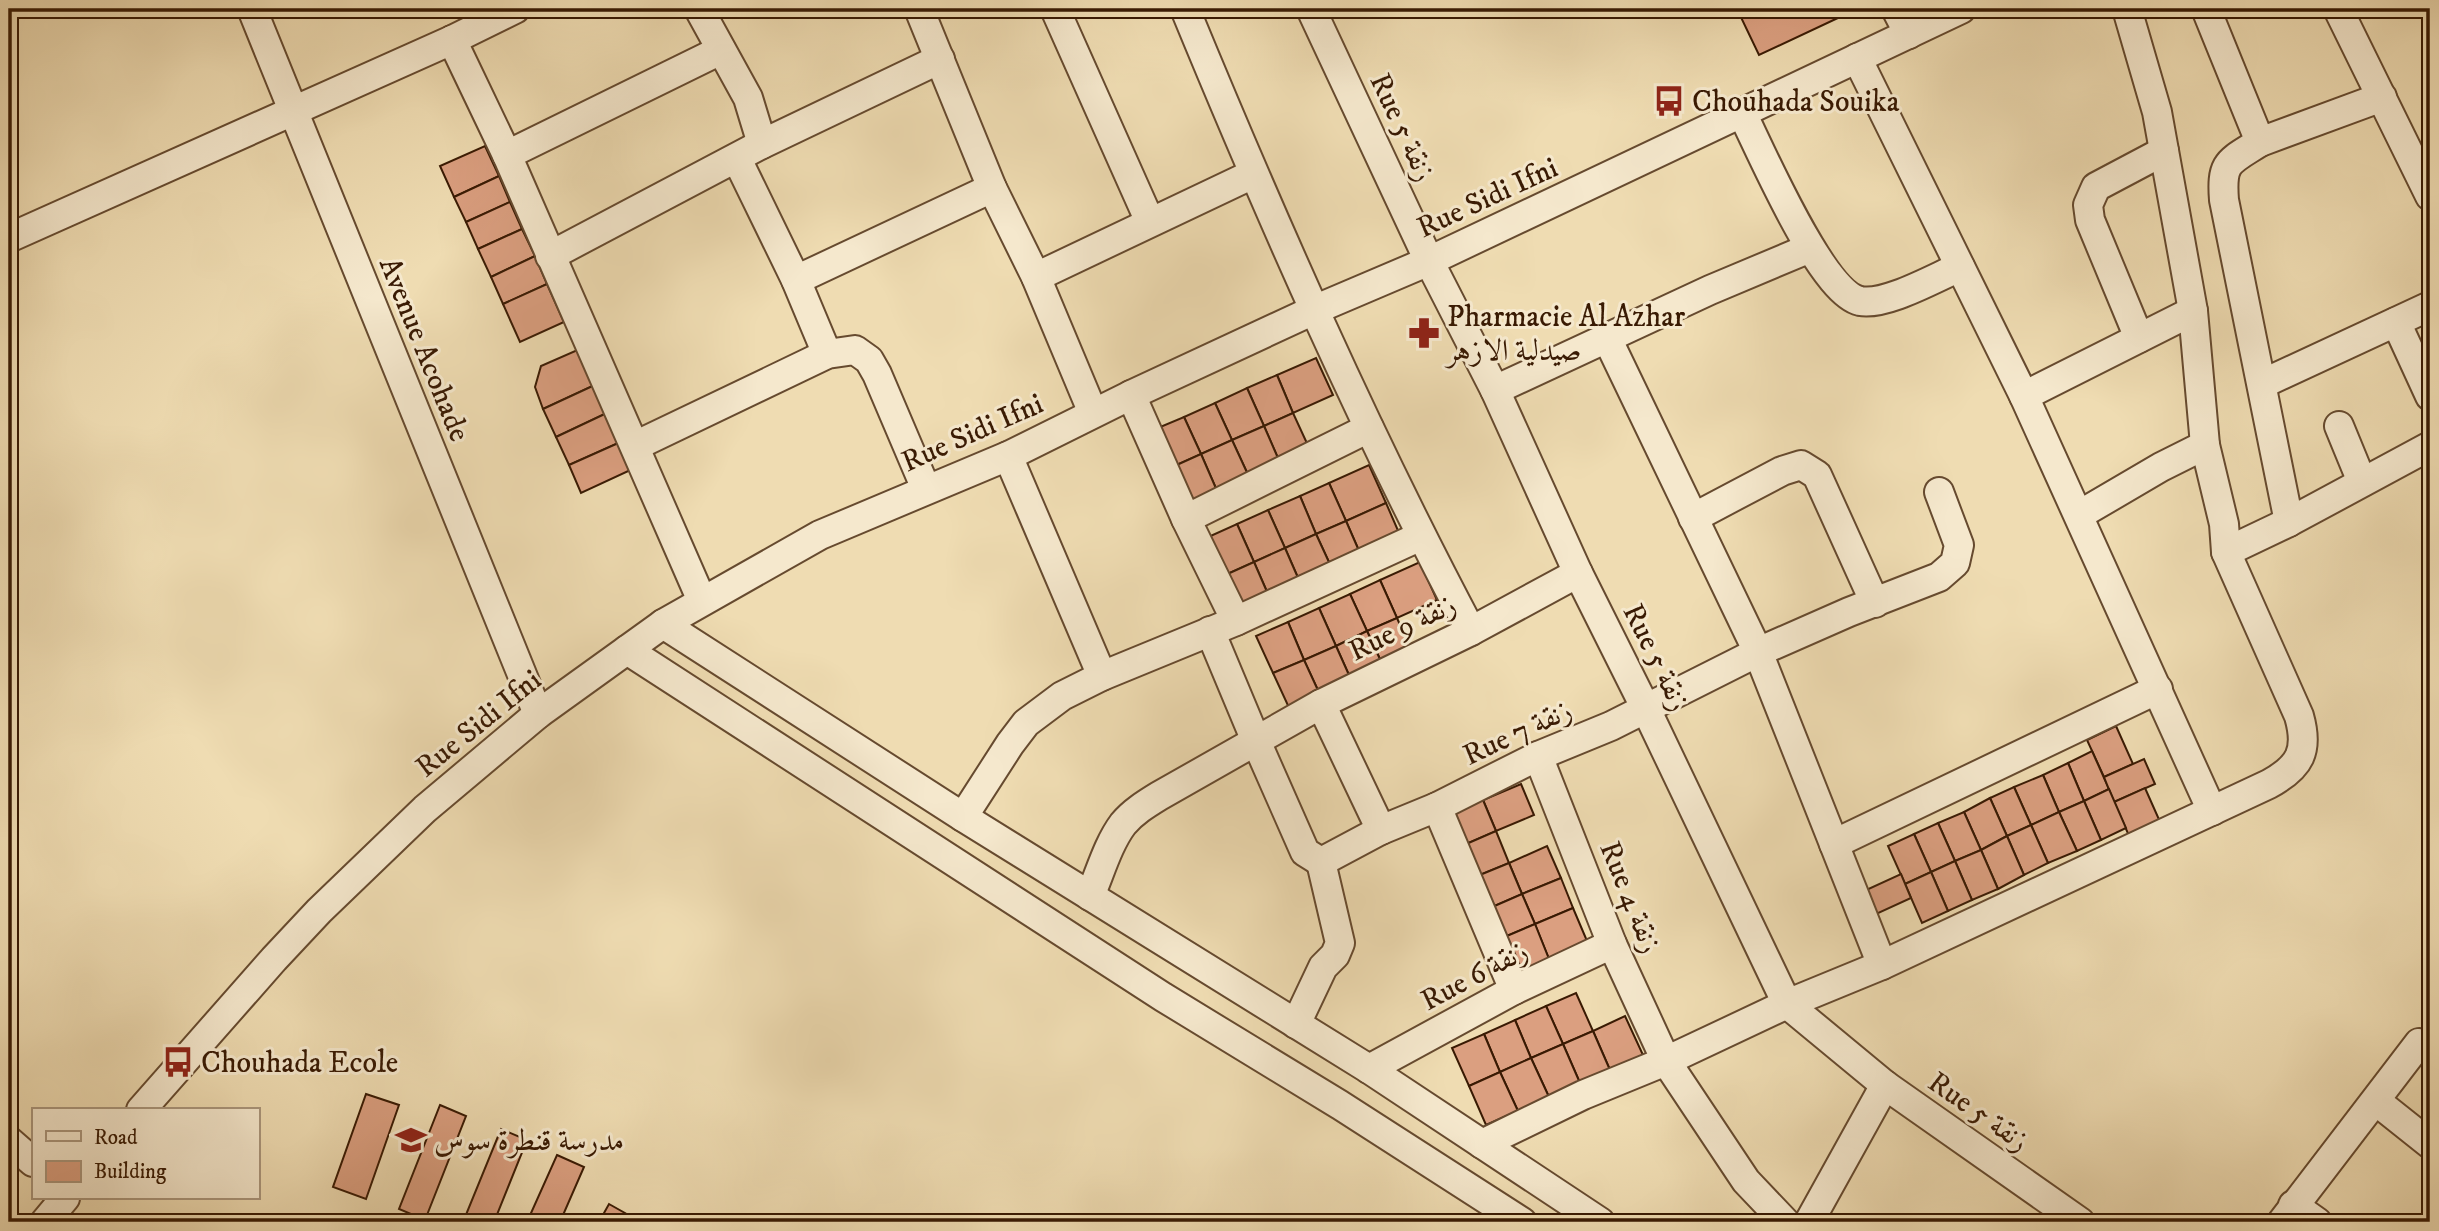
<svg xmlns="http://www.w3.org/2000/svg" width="2439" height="1231" font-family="'IM FELL DW Pica',Amiri,serif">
  <rect width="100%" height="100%" fill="#efdcb2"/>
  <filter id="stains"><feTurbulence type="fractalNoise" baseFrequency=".00286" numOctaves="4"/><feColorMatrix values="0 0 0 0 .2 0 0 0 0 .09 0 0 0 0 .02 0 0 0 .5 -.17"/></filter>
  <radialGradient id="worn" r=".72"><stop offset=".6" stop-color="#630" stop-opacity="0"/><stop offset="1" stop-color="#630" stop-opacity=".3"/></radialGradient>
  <!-- building -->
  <g fill="#db9f80" stroke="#391a03" stroke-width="2">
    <path d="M1737,9H1857L1759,55Z"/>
    <path d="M485,146L499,176L454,197L440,166Z"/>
    <path d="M499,176L510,202L466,222L454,197Z"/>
    <path d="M510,202L522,229L478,249L466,222Z"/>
    <path d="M522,229L535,256L491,277L478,249Z"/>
    <path d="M535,256L547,284L503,304L491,277Z"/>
    <path d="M547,284L564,322L520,342L503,304Z"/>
    <path d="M582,348L599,383L543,409L535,387L541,366Z"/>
    <path d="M1316,358L1333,395L1293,413L1277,375Z"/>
    <path d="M1277,375L1293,413L1264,426L1247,388Z"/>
    <path d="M599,383L611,411L556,437L543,409Z"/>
    <path d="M1247,388L1264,426L1232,440L1215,403Z"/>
    <path d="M1215,403L1232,440L1201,454L1184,417Z"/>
    <path d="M611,411L625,440L569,465L556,437Z"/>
    <path d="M1293,413L1311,452L1281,465L1264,426Z"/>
    <path d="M1184,417L1201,454L1170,468L1153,430Z"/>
    <path d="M1264,426L1281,465L1250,479L1232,440Z"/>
    <path d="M625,440L637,467L581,493L569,465Z"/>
    <path d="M1232,440L1250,479L1218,493L1201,454Z"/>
    <path d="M1201,454L1218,493L1187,507L1170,468Z"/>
    <path d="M1369,465L1386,503L1346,521L1329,483Z"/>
    <path d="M1329,483L1346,521L1316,534L1300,496Z"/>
    <path d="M1300,496L1316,534L1285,548L1268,510Z"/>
    <path d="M1386,503L1403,542L1363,560L1346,521Z"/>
    <path d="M1268,510L1285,548L1254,562L1237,524Z"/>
    <path d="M1346,521L1363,560L1334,573L1316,534Z"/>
    <path d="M1237,524L1254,562L1223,576L1206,538Z"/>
    <path d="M1316,534L1334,573L1302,587L1285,548Z"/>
    <path d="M1285,548L1302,587L1271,601L1254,562Z"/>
    <path d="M1254,562L1271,601L1240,615L1223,576Z"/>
    <path d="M1420,562L1437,600L1397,618L1380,580Z"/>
    <path d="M1380,580L1397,618L1367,631L1350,594Z"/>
    <path d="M1350,594L1367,631L1336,646L1319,608Z"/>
    <path d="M1319,608L1336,646L1304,660L1288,622Z"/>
    <path d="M1397,618L1414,657L1385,670L1367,631Z"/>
    <path d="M1288,622L1304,660L1273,673L1256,636Z"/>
    <path d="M1367,631L1385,670L1353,684L1336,646Z"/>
    <path d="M1336,646L1353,684L1322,699L1304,660Z"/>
    <path d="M1304,660L1322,699L1291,712L1273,673Z"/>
    <path d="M2116,726L2133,764L2104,777L2087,740Z"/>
    <path d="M2092,751L2109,789L2084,801L2068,763Z"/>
    <path d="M2144,759L2155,784L2114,802L2104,777Z"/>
    <path d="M2068,763L2084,801L2059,812L2043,775Z"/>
    <path d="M2043,775L2059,812L2031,825L2014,787Z"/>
    <path d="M1521,784L1534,815L1496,831L1483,800Z"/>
    <path d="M2014,787L2031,825L2007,836L1990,798Z"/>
    <path d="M2145,788L2161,824L2130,838L2114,802Z"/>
    <path d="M2109,789L2126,828L2101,840L2084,801Z"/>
    <path d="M1990,798L2007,836L1981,850L1964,812Z"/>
    <path d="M1483,800L1496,831L1457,848L1443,816Z"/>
    <path d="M2084,801L2101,840L2077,851L2059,812Z"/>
    <path d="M1964,812L1981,850L1955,861L1938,823Z"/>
    <path d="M2059,812L2077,851L2048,863L2031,825Z"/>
    <path d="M1938,823L1955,861L1931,872L1914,834Z"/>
    <path d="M2031,825L2048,863L2024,875L2007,836Z"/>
    <path d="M1496,831L1509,863L1470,879L1457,848Z"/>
    <path d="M1914,834L1931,872L1905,884L1888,846Z"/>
    <path d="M2007,836L2024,875L1998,889L1981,850Z"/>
    <path d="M1547,846L1561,878L1522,894L1509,863Z"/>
    <path d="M1981,850L1998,889L1972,900L1955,861Z"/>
    <path d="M1955,861L1972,900L1948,911L1931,872Z"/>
    <path d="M1509,863L1522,894L1483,911L1470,879Z"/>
    <path d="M1931,872L1948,911L1922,923L1905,884Z"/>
    <path d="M1901,874L1911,898L1874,915L1864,891Z"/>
    <path d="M1561,878L1573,908L1535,924L1522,894Z"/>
    <path d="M1522,894L1535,924L1495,941L1483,911Z"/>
    <path d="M1573,908L1590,948L1551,964L1535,924Z"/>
    <path d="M1535,924L1551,964L1512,981L1495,941Z"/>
    <path d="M1576,993L1593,1031L1563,1044L1546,1006Z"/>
    <path d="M1546,1006L1563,1044L1531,1058L1515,1020Z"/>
    <path d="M1625,1016L1643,1055L1610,1070L1593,1031Z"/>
    <path d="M1515,1020L1531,1058L1500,1072L1484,1034Z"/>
    <path d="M1593,1031L1610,1070L1580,1083L1563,1044Z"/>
    <path d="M1484,1034L1500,1072L1469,1086L1452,1048Z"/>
    <path d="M1563,1044L1580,1083L1549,1097L1531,1058Z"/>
    <path d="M1531,1058L1549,1097L1518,1111L1500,1072Z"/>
    <path d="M1500,1072L1518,1111L1486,1125L1469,1086Z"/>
    <path d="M366,1094L399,1105L366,1199L333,1187Z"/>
    <path d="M440,1105L466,1116L425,1220L399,1209Z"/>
    <path d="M501,1129L527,1140L494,1222H463Z"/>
    <path d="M557,1155L584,1167L560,1222H527Z"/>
    <path d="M609,1204L632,1217L628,1222H599Z"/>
  </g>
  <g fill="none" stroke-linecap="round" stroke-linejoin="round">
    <defs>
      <g id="street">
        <path d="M252,9L538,714"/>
        <path d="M699,9L748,98L762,144"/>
        <path d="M919,9L992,188L1036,277L1093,413"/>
        <path d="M1055,9L1150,222"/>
        <path d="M1185,9C1272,220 1364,429 1471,631"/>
        <path d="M1311,9L1429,261L1495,390L1578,573L1646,709L1787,1004L1885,1085L2080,1222"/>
        <path d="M1896,9L1909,34"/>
        <path d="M2206,9L2260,142C2229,162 2221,161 2224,200L2289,522"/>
        <path d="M2338,9L2430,196"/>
        <path d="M452,40L507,155L702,601"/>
        <path d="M1857,58L2024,396L2212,811"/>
        <path d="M1742,113C1761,151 1821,292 1860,301C1886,306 1936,277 1960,267"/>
        <path d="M2260,142L2382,97"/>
        <path d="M507,155L721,50"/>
        <path d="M737,159L796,280L827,354"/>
        <path d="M9,238L452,40L515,9"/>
        <path d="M550,256L762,144L940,59"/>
        <path d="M1036,277L1253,174"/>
        <path d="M796,280L992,188"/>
        <path d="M2396,322L2430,396"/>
        <path d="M1607,338L1758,652L1882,965"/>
        <path d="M2139,338L2090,220L2088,205L2096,187L2164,151"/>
        <path d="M2262,384L2430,306"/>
        <path d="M1495,390L1710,290L1810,248"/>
        <path d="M1131,395L1186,519L1236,621"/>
        <path d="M2024,396L2193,311"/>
        <path d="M2339,426L2362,482"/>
        <path d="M635,446L827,354L855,350L869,360L877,374L926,489"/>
        <path d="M1008,456L1102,676"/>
        <path d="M2079,515L2161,467L2205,445"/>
        <path d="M1693,518L1782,471L1801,465L1817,475L1875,603"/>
        <path d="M1186,519L1369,428"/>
        <path d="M2226,552L2289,522L2430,446"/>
        <path d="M663,624L963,817L1369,1069L1600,1222"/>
        <path d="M1210,631L1256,741L1305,852L1321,862L1381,830L1437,807L1538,756L1611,726L1758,652L1849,612L1939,577L1955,563L1959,545L1939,492"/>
        <path d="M627,650L1163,997L1340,1105L1522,1222"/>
        <path d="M1321,704L1381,830"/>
        <path d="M1538,756L1612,944L1666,1061L1746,1181L1785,1222"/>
        <path d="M1437,807L1514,990"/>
        <path d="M963,817L1010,744L1026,723L1062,696L1102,676L1236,621L1421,536"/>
        <path d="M1834,844L2158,689"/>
        <path d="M1090,896C1100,873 1108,844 1123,824C1133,812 1146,804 1159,796L1321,704L1471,631L1578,573"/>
        <path d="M1296,1024L1323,967L1335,955L1340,943L1321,862"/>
        <path d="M1369,1069L1514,990L1612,944"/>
        <path d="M2376,1101L2430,1144"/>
        <path d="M141,1110L274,959L319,911L425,809L538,714L663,624L820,535L1008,456L1131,395L1314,310L1429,261L1961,9"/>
        <path d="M9,1141L33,1162"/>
        <path d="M1482,1144L1583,1095L1666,1061L1787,1004L1882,965L2269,784C2300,767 2309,751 2299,716L2226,552L2224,524L2205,445L2193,311L2157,112L2127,9"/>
        <path d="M2293,1205L2317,1222"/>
        <path d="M45,1222L65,1198"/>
        <path d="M1809,1222L1885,1085"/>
        <path d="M2282,1222L2419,1043"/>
      </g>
    </defs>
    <!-- street casing -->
    <use href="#street" stroke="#664a2f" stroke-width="32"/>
    <!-- street -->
    <use href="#street" stroke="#f5e8cd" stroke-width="28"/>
  </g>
  <!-- icons -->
  <defs>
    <symbol id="bus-bare" viewBox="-9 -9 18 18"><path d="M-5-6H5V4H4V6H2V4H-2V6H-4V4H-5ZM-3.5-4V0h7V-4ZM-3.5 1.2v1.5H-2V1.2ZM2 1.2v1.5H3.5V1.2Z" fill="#8f2418" stroke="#f5e8cd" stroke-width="2.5" paint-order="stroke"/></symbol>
    <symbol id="pharmacy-bare" viewBox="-9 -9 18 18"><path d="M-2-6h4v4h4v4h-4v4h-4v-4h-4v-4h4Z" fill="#8f2418" stroke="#f5e8cd" stroke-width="2.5" paint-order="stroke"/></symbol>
    <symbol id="school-bare" viewBox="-9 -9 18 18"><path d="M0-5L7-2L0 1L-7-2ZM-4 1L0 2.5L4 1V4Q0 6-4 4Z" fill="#8f2418" stroke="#f5e8cd" stroke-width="2.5" paint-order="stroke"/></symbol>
  </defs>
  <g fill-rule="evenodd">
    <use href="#bus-bare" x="1647" y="79" width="44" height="44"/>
    <use href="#pharmacy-bare" x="1402" y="311" width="44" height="44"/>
    <use href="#bus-bare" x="156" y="1040" width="44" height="44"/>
    <use href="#school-bare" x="389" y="1118" width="44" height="44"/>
  </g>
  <g text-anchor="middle" stroke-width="6" stroke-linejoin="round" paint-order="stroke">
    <!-- poi labels -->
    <g font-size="30" fill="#391a03" stroke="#f5e8cd" text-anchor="start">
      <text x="1692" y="111">Chouhada Souika</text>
      <text x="1447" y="326">Pharmacie Al Azhar<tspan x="1447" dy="34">صيدلية الازهر</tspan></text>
      <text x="201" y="1072">Chouhada Ecole</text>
      <text x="434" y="1150">مدرسة قنطرة سوس</text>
    </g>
    <!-- street labels -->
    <g font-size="30" fill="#391a03" stroke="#f5e8cd">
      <text transform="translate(1403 127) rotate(65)" y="10">Rue 5 زنقة</text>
      <text transform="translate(1487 197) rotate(-25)" y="10">Rue Sidi Ifni</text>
      <text transform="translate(425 349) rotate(68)" y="10">Avenue Acohade</text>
      <text transform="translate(972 432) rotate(-24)" y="10">Rue Sidi Ifni</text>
      <text transform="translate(1402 627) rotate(-26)" y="10">Rue 9 زنقة</text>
      <text transform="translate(1657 657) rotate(64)" y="10">Rue 5 زنقة</text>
      <text transform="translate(478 723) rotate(-39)" y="10">Rue Sidi Ifni</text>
      <text transform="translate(1517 732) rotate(-25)" y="10">Rue 7 زنقة</text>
      <text transform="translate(1631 897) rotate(68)" y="10">Rue 4 زنقة</text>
      <text transform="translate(1474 975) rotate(-28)" y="10">Rue 6 زنقة</text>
      <text transform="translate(1979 1111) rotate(35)" y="10">Rue 5 زنقة</text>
    </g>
  </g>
  <!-- margin -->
  <rect width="2439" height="1231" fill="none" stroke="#efdcb2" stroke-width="35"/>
  <rect x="10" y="10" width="2418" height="1210" fill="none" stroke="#391a03" stroke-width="3.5"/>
  <rect x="18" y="18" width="2404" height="1196" fill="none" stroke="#391a03" stroke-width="2"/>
  <!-- legend -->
  <rect x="32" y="1108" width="228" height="91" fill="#f5e8cd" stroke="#aa967c" stroke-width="2"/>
  <rect x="46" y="1131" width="35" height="10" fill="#f5e8cd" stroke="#aa967c" stroke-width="2"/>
  <text x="94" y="1144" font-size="21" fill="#391a03">Road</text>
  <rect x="46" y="1161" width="35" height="21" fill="#db9f80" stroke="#aa967c" stroke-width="2"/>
  <text x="94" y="1178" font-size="21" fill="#391a03">Building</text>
  <rect width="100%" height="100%" filter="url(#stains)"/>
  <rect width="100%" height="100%" fill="url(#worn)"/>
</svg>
